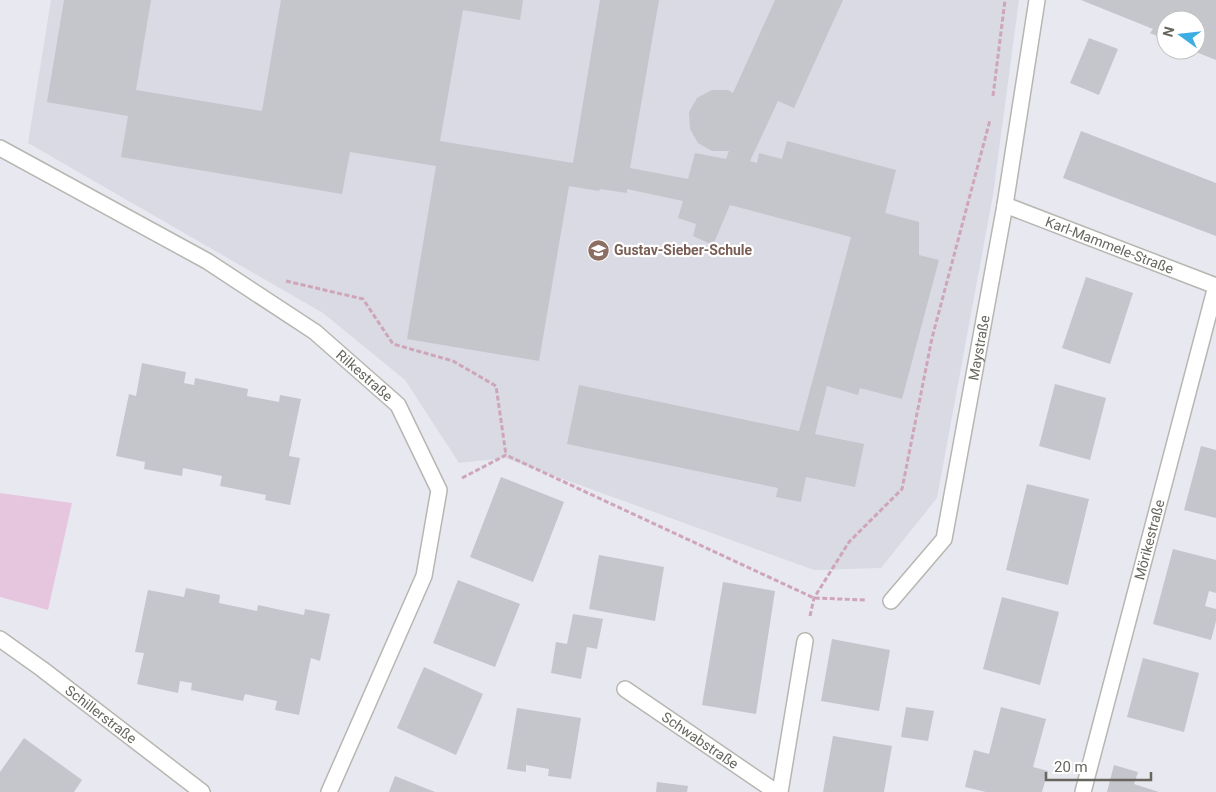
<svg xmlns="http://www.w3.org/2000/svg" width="1216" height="792" font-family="Roboto,sans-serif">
  <rect width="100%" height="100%" fill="#e8e8f1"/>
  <!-- education -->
  <path fill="#d9dae3" d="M51,0H1019L993,195L937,498L881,568L814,570L505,458L459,463L405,380L323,313L28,143Z"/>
  <!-- green -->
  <path fill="#e6c6df" d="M0,493L72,503L48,610L0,597Z"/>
  <!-- building -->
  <g fill="#c4c6cc">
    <path d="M64,0H151L136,90L262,111L281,0H523L520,20L463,10L440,141L573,163L600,0H659L630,168L688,179L695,153L726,159L729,151H712L698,143L690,129L689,112L697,98L712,90H728L733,93L775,0H843L794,108L778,101L750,161L757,163L759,153L782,159L787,141L896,170L885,213L919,222V255L939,260L902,399L860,388L858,395L827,386L815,434L864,444L855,487L806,477L801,502L776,497L778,488L567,444L579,385L799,431L851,237L730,205L713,245L693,236L696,224L678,218L683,201L627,189V193L600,189L599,191L569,186L539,361L407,339L436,166L350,152L342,194L121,157L128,116L47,102Z"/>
    <path d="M1081,0H1216V60L1191,50H1196V20H1166V40L1150,33L1153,29Z"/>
    <path d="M1089,38L1118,49L1099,95L1070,83Z"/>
    <path d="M1081,131L1216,183V236L1063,178Z"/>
    <path d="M1086,277L1133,293L1110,364L1062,348Z"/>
    <path d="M142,363L186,372L184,383L194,385L195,378L248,389L247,396L279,402L280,395L301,399L289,456L300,458L290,505L265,500L266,495L220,486L222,476L183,468L182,476L144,469L145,462L116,456L129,394L136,396Z"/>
    <path d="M1055,384L1106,398L1090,460L1039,446Z"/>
    <path d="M1201,446L1216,450V518L1184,510Z"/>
    <path d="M501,477L564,502L533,582L470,557Z"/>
    <path d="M1027,484L1089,499L1068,585L1006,570Z"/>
    <path d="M1173,549L1216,560V593L1209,591L1205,606L1216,609V621L1211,640L1153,624Z"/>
    <path d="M599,555L664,567L655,621L589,609Z"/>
    <path d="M458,580L520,604L495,667L433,643Z"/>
    <path d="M723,582L775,591L756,714L702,705Z"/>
    <path d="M186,588L220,595L219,603L257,611L258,605L304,615L305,609L330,614L320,661L311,658L299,715L275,710L277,701L245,694L243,701L191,690L192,683L180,681L178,693L137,684L144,653L135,652L148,590L184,597Z"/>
    <path d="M1002,597L1059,612L1040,685L983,669Z"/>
    <path d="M573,614L603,619L597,649L587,647L581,679L551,673L556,642L567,644Z"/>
    <path d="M832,639L890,650L879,711L821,701Z"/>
    <path d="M1143,658L1199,673L1184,732L1127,717Z"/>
    <path d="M424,667L483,694L456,755L397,728Z"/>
    <path d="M906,707L934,711L928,741L901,737Z"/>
    <path d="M1001,707L1046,719L1033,767L1048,771L1042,792H986L965,787L974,750L989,754Z"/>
    <path d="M517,708L581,718L571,779L548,776L549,769L526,765V772L507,769Z"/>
    <path d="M833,736L892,746L884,792H823Z"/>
    <path d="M24,738L82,780L74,792H0V772Z"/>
    <path d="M1114,765L1138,772L1134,784L1159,792H1107Z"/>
    <path d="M395,776L435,792H389Z"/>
    <path d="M657,782L688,786L687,792H656Z"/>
  </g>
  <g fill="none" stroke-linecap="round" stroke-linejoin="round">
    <defs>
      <path id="service" d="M780,792L805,641"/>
      <g id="minor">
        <path id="s1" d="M0,148L207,261L315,332L398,405L439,490L424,576L329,792"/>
        <path id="s2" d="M1005,205L1216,286"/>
        <path id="s3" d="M891,601L944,539L1005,205L1037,0"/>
        <path id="s4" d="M0,639L42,669L202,792"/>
        <path id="s5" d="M625,689L776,792"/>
        <path id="s6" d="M1083,792L1216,286"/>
      </g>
    </defs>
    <!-- service casing -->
    <use href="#service" stroke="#b7b6b0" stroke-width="18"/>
    <!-- minor casing -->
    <use href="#minor" stroke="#b7b6b0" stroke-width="18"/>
    <!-- path -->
    <g stroke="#cfa5b9" stroke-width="3" stroke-dasharray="5 2.5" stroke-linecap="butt">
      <path d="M993,96L1005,0"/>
      <path d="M286,281L363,299L393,344L453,361L496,386L506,455"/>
      <path d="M462,478L506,455L814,598L866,600"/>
      <path d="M810,616L814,598L849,542L902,489L932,338L990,120"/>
    </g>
    <!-- service -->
    <use href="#service" stroke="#fff" stroke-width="15"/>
    <!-- minor -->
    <use href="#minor" stroke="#fff" stroke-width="15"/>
  </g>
  <!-- icons -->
  <defs>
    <symbol id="school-disc" viewBox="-11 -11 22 22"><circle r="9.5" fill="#8d6e63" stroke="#fff"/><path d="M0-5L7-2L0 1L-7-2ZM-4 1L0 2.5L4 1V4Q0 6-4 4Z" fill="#fff"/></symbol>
  </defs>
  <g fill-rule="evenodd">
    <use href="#school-disc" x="586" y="238" width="25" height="25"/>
  </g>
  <g text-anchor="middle" stroke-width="4.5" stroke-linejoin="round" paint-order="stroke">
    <!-- street labels -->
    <g font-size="14" fill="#67665f" stroke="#fff">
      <text dy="5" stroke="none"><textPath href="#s2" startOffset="112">Karl-Mammele-Straße</textPath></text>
      <text dy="5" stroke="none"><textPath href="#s3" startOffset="276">Maystraße</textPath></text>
      <text dy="5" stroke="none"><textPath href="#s1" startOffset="431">Rilkestraße</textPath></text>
      <text dy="5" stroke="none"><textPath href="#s6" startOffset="261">Mörikestraße</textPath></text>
      <text dy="5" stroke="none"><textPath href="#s4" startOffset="126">Schillerstraße</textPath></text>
      <text dy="5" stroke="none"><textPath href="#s5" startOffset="91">Schwabstraße</textPath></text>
    </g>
    <!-- education labels -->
    <g font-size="14" font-weight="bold" fill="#785e54" stroke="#fff" text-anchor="start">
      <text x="614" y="255">Gustav-Sieber-Schule</text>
    </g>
  </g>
  <!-- north arrow -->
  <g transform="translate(1181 35) rotate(285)"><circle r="24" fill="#ffffff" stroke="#c2c2bf"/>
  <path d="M0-4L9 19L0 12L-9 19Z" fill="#3daee2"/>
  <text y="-8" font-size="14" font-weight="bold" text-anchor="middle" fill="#67665f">N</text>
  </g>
  <!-- scale -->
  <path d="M1046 772v8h105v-8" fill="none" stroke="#67665f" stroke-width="2.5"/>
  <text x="1054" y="772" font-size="15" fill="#67665f" stroke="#ffffff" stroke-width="4" paint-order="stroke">20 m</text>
</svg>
